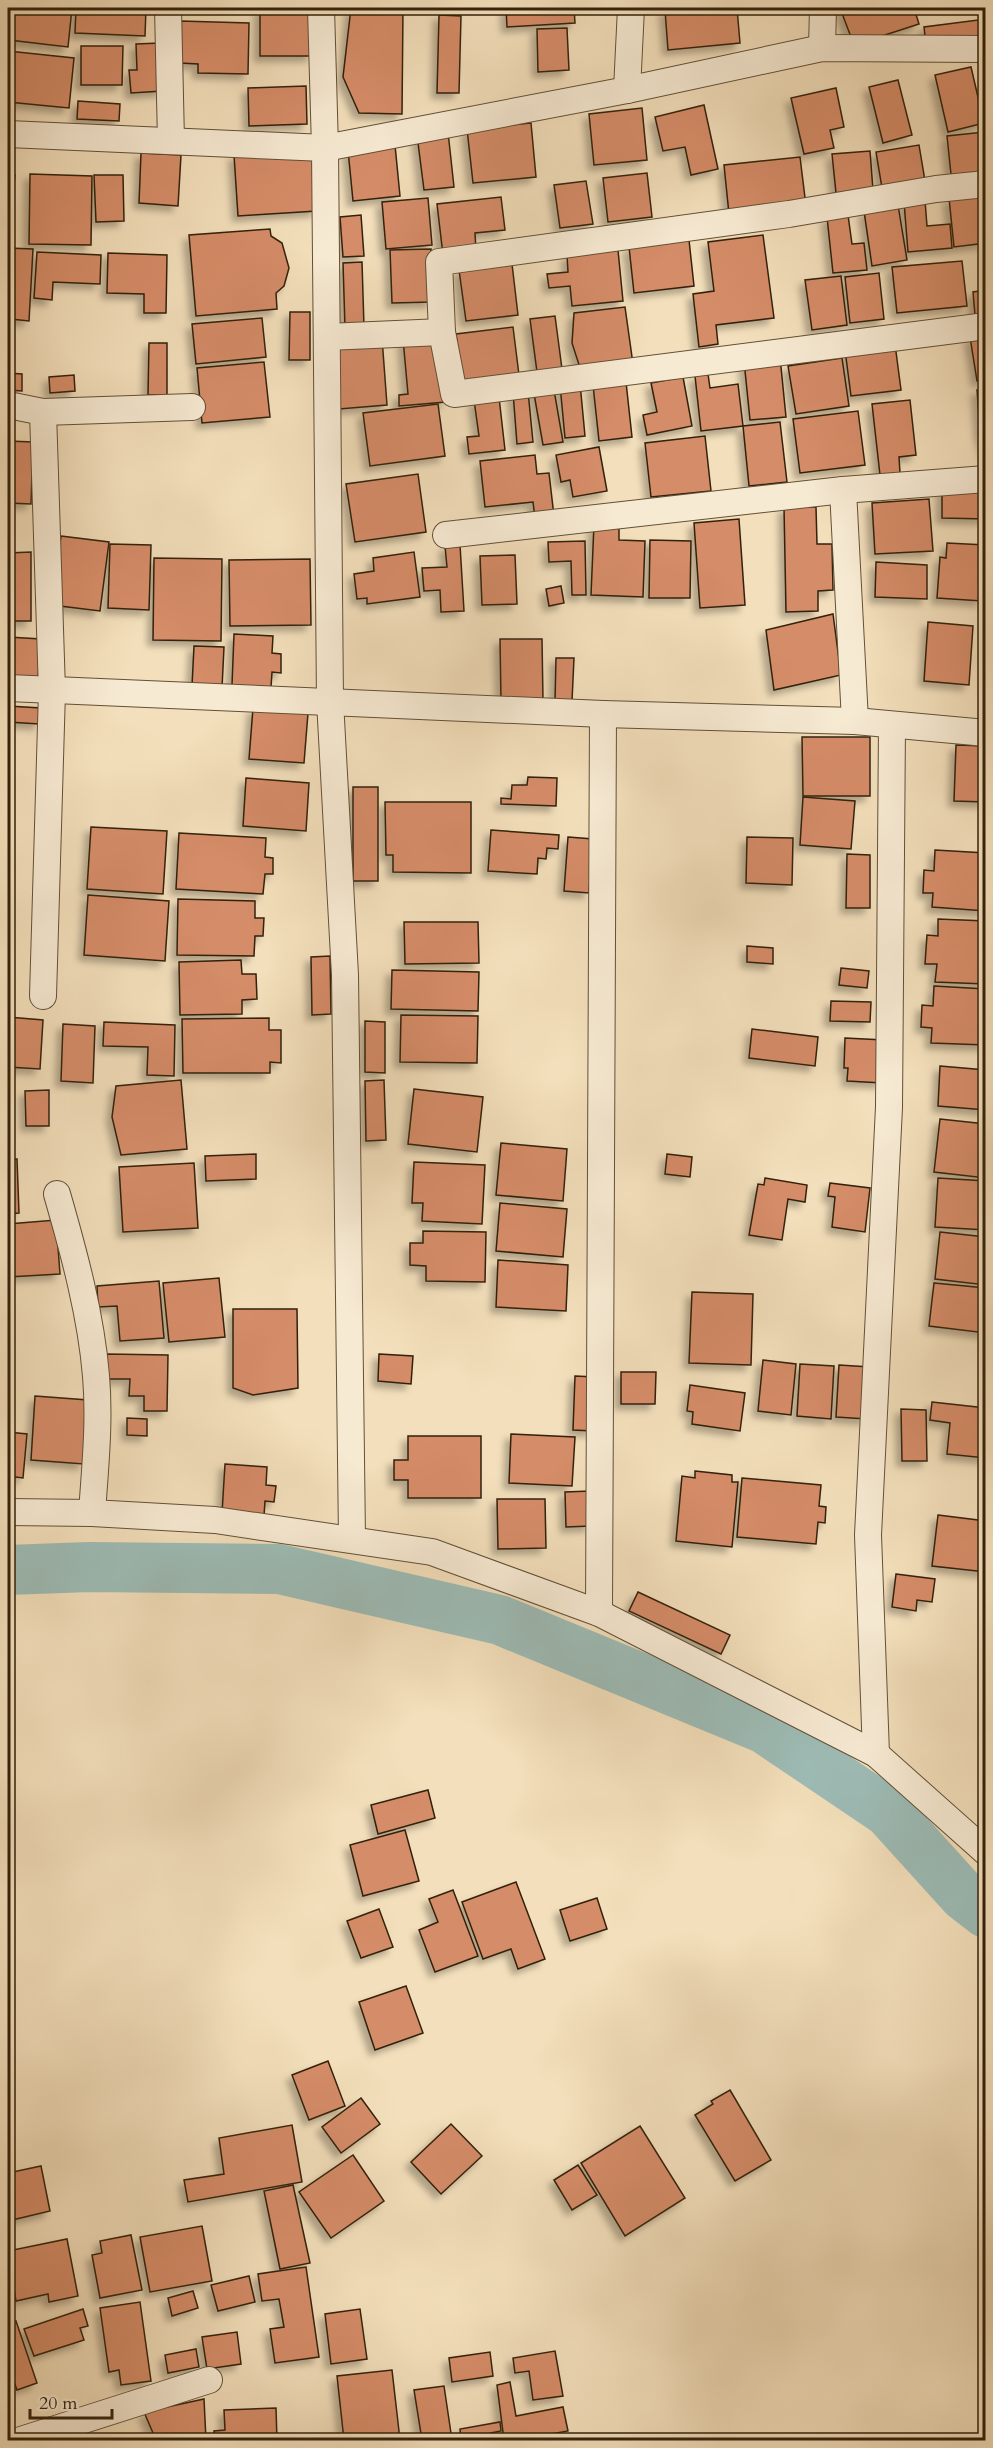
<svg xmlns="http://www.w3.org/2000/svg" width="993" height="2448" font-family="Cardo,serif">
  <defs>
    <filter id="shadow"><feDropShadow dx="-5.5" dy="5.5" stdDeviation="3" flood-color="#0004"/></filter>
  </defs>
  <rect width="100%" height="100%" fill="#f3dfbb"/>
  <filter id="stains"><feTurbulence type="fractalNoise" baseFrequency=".00333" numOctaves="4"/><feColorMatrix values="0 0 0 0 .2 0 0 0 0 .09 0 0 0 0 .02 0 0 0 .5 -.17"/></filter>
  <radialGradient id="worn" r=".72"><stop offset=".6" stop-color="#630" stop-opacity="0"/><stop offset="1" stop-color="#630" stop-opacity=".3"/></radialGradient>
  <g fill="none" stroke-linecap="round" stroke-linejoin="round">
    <!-- river -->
    <path stroke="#9dbcb6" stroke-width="50" d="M8,1570L89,1567L279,1569L500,1620L765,1729L888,1812L964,1896L986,1913"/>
  </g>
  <!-- building -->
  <g fill="#d58c68" stroke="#32210b" stroke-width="1.5" filter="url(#shadow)">
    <path d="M12,8H72L68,47L9,40Z"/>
    <path d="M76,8H146L145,36L75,33Z"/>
    <rect x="260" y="8" width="52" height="48"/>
    <path d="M351,8H403L402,114L359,113L343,77Z"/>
    <path d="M506,8H574L575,23L507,27Z"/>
    <path d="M700,8H737L740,43L668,50L665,10Z"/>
    <path d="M840,8H914L919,24L854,45Z"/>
    <path d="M439,15L461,16L459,93H437Z"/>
    <path d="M986,19V36L926,44L924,27Z"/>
    <path d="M180,21L249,23L248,74L198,73V64L180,63Z"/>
    <path d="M567,28L569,70L538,72L537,29Z"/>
    <path d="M160,43L163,91L131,93L129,70H137L136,44Z"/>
    <path d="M81,46H123L122,85H81Z"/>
    <path d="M8,51L74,58L69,108L8,102Z"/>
    <path d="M971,67L984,123L948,132L935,75Z"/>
    <path d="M898,80L912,135L883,143L869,87Z"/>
    <path d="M306,86L307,124L249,126L248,88Z"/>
    <path d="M836,88L844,127L830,130L834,148L804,154L791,98Z"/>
    <path d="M78,101L120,104L119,121L77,119Z"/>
    <path d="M704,105L718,169L691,175L685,147L663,151L655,117Z"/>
    <path d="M642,108L647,160L594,165L589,114Z"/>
    <path d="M531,123L536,177L473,183L467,129Z"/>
    <path d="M448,132L454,187L424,190L417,135Z"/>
    <path d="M984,132L986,180L952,184L947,136Z"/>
    <path d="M395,145L400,196L353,201L348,150Z"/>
    <path d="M919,145L925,181L882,188L876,152Z"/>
    <path d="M313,150L317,211L238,216L234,155Z"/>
    <path d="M870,151L873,190L836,193L832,154Z"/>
    <path d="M141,153L181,155L178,206L139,203Z"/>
    <path d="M800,157L806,206L729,214L724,165Z"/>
    <path d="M647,173L652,217L608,222L603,178Z"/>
    <path d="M8,174L15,175L8,244Z"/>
    <path d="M30,174L92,176L91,245L29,244Z"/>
    <path d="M94,175H123L124,221L96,222Z"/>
    <path d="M586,181L593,224L560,228L554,185Z"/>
    <path d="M986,195V243L954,247L949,198Z"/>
    <path d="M501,197L505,230L475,233L476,251L443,255L437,204Z"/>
    <path d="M428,198L432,245L386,249L382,202Z"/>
    <path d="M925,200L927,226L950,224L952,248L908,252L904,202Z"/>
    <path d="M898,205L907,260L872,266L864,211Z"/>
    <path d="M361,215L364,256L343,257L340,217Z"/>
    <path d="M848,215L852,244L864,243L867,270L833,273L827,217Z"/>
    <path d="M270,229L271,236L282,243L289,268L284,286L276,293L277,309L196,316L189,235Z"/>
    <path d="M763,235L774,318L716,325L718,344L699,347L693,294L714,291L708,242Z"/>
    <path d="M689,240L694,286L634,293L629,247Z"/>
    <path d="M8,248L33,249L29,321L11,319L14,276L8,275Z"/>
    <path d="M431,249L432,302L392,303L390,250Z"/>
    <path d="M618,250L623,301L572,306L570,286L549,288L547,274L568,272L567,255Z"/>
    <path d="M37,252L101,255L100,284L53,282L52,300L34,298Z"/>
    <path d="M108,253L167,255L166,313H144V294L107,293Z"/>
    <path d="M962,261L967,306L897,313L892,267Z"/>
    <path d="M362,262L364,327L345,328L343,263Z"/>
    <path d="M512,264L518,315L466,321L459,270Z"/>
    <path d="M879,273L884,319L850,323L845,277Z"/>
    <path d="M841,276L847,325L812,330L805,280Z"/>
    <path d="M986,290V314L975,315L973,292Z"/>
    <path d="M625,307L633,364L581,371L572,343L574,313Z"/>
    <path d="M290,312H310V360H289Z"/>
    <path d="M555,316L562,369L537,372L530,319Z"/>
    <path d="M262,318L266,357L196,364L192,324Z"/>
    <path d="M513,327L519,375L462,382L456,334Z"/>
    <path d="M986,335V380L977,381L970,337Z"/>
    <path d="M440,336L446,402L399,406V395L408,394L403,339Z"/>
    <path d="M382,338L387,405L339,409L334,341Z"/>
    <path d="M149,343H167V395H148Z"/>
    <path d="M895,344L901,390L851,396L845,350Z"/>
    <path d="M780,357L786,417L750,420L744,361Z"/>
    <path d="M842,358L849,406L796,414L788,366Z"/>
    <path d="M264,362L270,417L202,423L197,368Z"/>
    <path d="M8,373L22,374V391L8,390Z"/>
    <path d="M708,374L710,388L738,384L743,426L701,431L695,376Z"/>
    <path d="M74,375L75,391L50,393L49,377Z"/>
    <path d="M683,377L692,426L647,435L643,415L657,412L651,383Z"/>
    <path d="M626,382L632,437L599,441L593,385Z"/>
    <path d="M580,383L585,436L565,438L560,385Z"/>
    <path d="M553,384L563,442L543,445L533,388Z"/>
    <path d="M986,389V453L980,432L977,390Z"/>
    <path d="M528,391L533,442L517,444L513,392Z"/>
    <path d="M499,397L505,450L469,454L467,437L479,436L474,400Z"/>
    <path d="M910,400L916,455L899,457L900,473L880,475L872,404Z"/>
    <path d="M438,404L445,456L370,466L363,413Z"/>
    <path d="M858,411L865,465L800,473L793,419Z"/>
    <path d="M780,422L787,482L749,486L743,426Z"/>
    <path d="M705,436L711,491L651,497L645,443Z"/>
    <path d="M8,441L33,442L31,504L8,503Z"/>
    <path d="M599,447L607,491L573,497L570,480L561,482L556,455Z"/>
    <path d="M535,455L537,474L549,473L554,516L535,518L533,502L485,507L480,461Z"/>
    <path d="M418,474L426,532L355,542L346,484Z"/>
    <path d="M942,488L986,490V519L942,518Z"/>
    <path d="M929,499L933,551L875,554L872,503Z"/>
    <path d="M784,507H816L817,544H832L833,590L818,591V611L786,612Z"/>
    <path d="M739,519L745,605L700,608L694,523Z"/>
    <path d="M594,524L619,526V540L645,541L643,597L591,595Z"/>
    <path d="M61,536L109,542L100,611L52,605Z"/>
    <path d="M650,540L691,541L690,598H649Z"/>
    <path d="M585,541L586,595H572L571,561L549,562L548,542Z"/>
    <path d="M947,543L986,545L982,601L937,598L940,557L946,558Z"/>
    <path d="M110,544L151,545L149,610L108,608Z"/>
    <path d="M460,545L464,611L441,612L440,590L424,591L422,568L447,567L445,546Z"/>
    <path d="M31,552V621H8V553Z"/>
    <path d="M414,552L420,597L367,604V598L357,599L354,574L374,571L373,558Z"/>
    <path d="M515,555L517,604L482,605L480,556Z"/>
    <path d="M154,558L222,559L221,641L153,640Z"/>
    <path d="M310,559L311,625L230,626L229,560Z"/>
    <path d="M876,562L927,565V599L875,597Z"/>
    <path d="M561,586L564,603L549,606L546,589Z"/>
    <path d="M833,614L841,675L774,690L766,630Z"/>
    <path d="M928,622L973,626L969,685L924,681Z"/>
    <path d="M234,634L273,636L272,653L281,654V673L272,672L271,687L232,685Z"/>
    <path d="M8,637L41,639L38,681L8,679Z"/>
    <path d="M500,639H542L543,700L501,701Z"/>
    <path d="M194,646L224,647L222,688L192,686Z"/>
    <path d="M556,658H574L572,701H555Z"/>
    <path d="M8,706L41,708L39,724L8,722Z"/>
    <path d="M253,708L308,713L304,763L249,759Z"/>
    <path d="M802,737H870V796H803Z"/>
    <path d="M956,745L986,746V802L954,801Z"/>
    <path d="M528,777L557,778L556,806L501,804V798L511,799L512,785H527Z"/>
    <path d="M246,778L309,783L306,831L243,826Z"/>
    <rect x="353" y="787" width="25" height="94"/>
    <path d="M803,797L855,801L851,849L800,845Z"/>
    <path d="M385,802H471V873L393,872V855H386Z"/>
    <path d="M91,827L167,831L163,894L87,889Z"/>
    <path d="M491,830L559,835L558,849L547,848L546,859L538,858L537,874L488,871Z"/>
    <path d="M179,833L266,838L265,857L273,858V874H265L263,894L176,889Z"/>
    <path d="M568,837L593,839L589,893L564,891Z"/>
    <path d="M747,837L793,838L792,885L746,883Z"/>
    <path d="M935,850L986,853V911L932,907L933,893H923L924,870L934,871Z"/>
    <path d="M847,854L870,855V908H846Z"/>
    <path d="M88,895L169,901L165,961L84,955Z"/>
    <path d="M178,899L255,901V918H264L263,936H255L254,956L177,955Z"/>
    <path d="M938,919L986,921V984L935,982L937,964H925L927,935L938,936Z"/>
    <path d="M404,922H478L479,963L405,964Z"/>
    <path d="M747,946L773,948V964L747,962Z"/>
    <path d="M330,956L331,1014L312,1015L311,957Z"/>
    <path d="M241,960L242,974H256L257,999L242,1000V1014L180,1015L179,962Z"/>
    <path d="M841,968L869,971L867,988L839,985Z"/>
    <path d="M392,970L479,972L478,1011L391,1009Z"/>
    <path d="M934,986L986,989V1045L931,1043L932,1028L921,1027L922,1005L933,1006Z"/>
    <path d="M831,1001L871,1002L870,1022L830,1021Z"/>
    <path d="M401,1015L478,1016L477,1063L400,1062Z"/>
    <path d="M8,1017L43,1020L40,1069L8,1067Z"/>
    <path d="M269,1018V1030H281V1063L270,1062V1073H183L182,1019Z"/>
    <path d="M365,1021L385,1022V1073L365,1072Z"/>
    <path d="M104,1022L175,1025L174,1076L147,1075L148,1047L103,1046Z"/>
    <path d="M63,1024L95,1026L93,1083L61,1081Z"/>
    <path d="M752,1029L818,1037L815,1066L749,1058Z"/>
    <path d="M845,1038L884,1040L882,1083L847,1081L848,1068H844Z"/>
    <path d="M940,1066L986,1070V1110L938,1106Z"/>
    <path d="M181,1080L187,1149L121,1155L112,1117L116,1086Z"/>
    <path d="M384,1080L386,1140L366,1141L365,1081Z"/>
    <path d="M8,1085L13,1086L8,1147Z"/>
    <path d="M414,1089L483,1097L477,1152L408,1144Z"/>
    <path d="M49,1090V1126H26L25,1091Z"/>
    <path d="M940,1119L986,1124V1178L934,1172Z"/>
    <path d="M501,1143L567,1149L563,1201L496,1195Z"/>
    <path d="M256,1154V1179L206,1181L205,1156Z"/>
    <path d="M667,1154L692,1157L690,1177L665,1174Z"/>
    <path d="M8,1159H17L19,1213L8,1214Z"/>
    <path d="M414,1162L485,1165L482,1224L422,1221L423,1203H412Z"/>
    <path d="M194,1163L198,1228L123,1232L119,1167Z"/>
    <path d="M765,1178L807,1185L805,1202L788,1199L782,1240L749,1235L758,1184L764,1185Z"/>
    <path d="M938,1178L986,1181V1230L935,1227Z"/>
    <path d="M830,1183L870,1188L865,1232L832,1227L835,1197L828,1196Z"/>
    <path d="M500,1203L567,1209L563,1257L496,1251Z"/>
    <path d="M56,1220L60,1274L8,1277V1224Z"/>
    <path d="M423,1231L486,1232L485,1282L426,1281V1266L410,1265V1243H423Z"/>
    <path d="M940,1232L986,1237V1285L935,1279Z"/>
    <path d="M498,1260L568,1265L566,1311L496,1307Z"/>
    <path d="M219,1278L225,1337L169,1342L163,1283Z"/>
    <path d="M159,1281L164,1338L120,1341L117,1306L98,1307L97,1286Z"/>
    <path d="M934,1283L986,1288V1333L929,1326Z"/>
    <path d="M692,1292L753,1294L751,1365L689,1363Z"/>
    <path d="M233,1309H297L298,1388L253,1395L233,1388Z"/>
    <path d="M107,1354L168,1355L167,1411H144V1396H129L130,1379H107Z"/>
    <path d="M379,1354L413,1356L411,1384L378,1381Z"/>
    <path d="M763,1360L796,1364L791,1415L758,1411Z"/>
    <path d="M800,1364L834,1366L831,1419L797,1416Z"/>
    <path d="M839,1365L870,1367L867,1419L836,1417Z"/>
    <path d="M621,1372H656L655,1404H621Z"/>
    <path d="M575,1376L595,1377L593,1431L573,1430Z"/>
    <path d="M690,1385L745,1393L740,1431L692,1424L693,1412L687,1411Z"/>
    <path d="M35,1396L88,1400L84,1464L31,1460Z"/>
    <path d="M932,1402L986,1408V1458L947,1454L950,1423L930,1420Z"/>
    <path d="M901,1409L926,1410L927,1461H902Z"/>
    <path d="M127,1418L147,1419V1436L127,1435Z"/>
    <path d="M8,1432L27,1434L23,1478L8,1476Z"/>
    <path d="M511,1434L575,1437L572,1486L509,1483Z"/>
    <path d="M408,1436H481V1498H408V1480H394V1460H408Z"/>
    <path d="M225,1464L267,1467L266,1485L276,1486L274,1502L265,1501L264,1516L222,1513Z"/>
    <path d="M695,1471L732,1475V1482H738L732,1547L676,1541L682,1476L695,1478Z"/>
    <path d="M742,1478L821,1485L819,1506L826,1507L825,1523L818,1522L816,1544L737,1537Z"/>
    <path d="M590,1491L591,1526L566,1527L565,1492Z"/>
    <path d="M497,1499H545L546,1548L498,1549Z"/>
    <path d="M938,1515L986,1521V1572L932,1566Z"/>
    <path d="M896,1574L935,1579L932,1602L917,1600L916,1611L892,1607Z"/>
    <path d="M638,1592L730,1635L721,1654L629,1611Z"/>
    <path d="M428,1790L435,1818L378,1834L371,1805Z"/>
    <path d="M405,1830L419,1881L363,1896L350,1845Z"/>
    <path d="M516,1882L545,1959L518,1969L511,1949L483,1959L462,1902Z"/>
    <path d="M453,1890L478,1956L435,1972L419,1930L438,1922L429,1899Z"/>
    <path d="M597,1898L607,1929L570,1941L560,1910Z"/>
    <path d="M379,1909L393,1947L361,1958L347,1921Z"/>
    <path d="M406,1986L423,2033L375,2050L359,2002Z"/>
    <path d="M328,2061L345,2106L309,2120L292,2075Z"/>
    <path d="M730,2090L771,2160L735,2181L695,2115L713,2104L711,2101Z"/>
    <path d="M361,2098L380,2124L341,2153L322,2127Z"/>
    <path d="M451,2124L482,2156L441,2194L411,2162Z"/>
    <path d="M292,2125L302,2182L188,2202L184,2180L224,2174L219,2138Z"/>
    <path d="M640,2126L685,2198L625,2236L581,2163Z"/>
    <path d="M353,2155L384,2201L331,2238L299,2192Z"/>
    <path d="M578,2165L597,2195L572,2210L554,2180Z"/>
    <path d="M41,2166L50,2211L8,2221V2173Z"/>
    <path d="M293,2185L310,2263L280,2269L264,2191Z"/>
    <path d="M202,2226L212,2281L150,2292L140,2237Z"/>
    <path d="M131,2235L142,2290L100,2298L92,2255L102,2253L100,2241Z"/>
    <path d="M67,2239L78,2296L49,2302L48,2294L16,2301L8,2251Z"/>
    <path d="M306,2267L319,2357L275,2363L270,2329L284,2327L279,2299L262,2301L258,2274Z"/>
    <path d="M249,2276L255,2302L218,2311L211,2285Z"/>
    <path d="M193,2291L198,2308L172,2316L168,2298Z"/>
    <path d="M140,2302L151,2381L121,2385L119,2370L109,2372L100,2308Z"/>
    <path d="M83,2309L88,2326L80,2328L84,2340L34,2356L24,2329Z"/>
    <path d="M360,2309L367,2359L331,2364L325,2314Z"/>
    <path d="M16,2321L37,2383L17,2390L12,2376L8,2377V2324Z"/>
    <path d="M237,2332L241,2364L207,2369L202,2337Z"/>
    <path d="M196,2349L199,2367L168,2373L165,2355Z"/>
    <path d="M555,2351L563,2396L533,2400L529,2371L515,2373L513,2358Z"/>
    <path d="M490,2352L493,2376L452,2382L449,2358Z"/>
    <path d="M392,2370L400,2440H344L337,2376Z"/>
    <path d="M510,2382L516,2416L563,2407L568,2431L517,2440H504L497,2385Z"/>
    <path d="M444,2386L452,2440H422L414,2390Z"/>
    <path d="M204,2399L206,2440H156L144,2412Z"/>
    <path d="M276,2408L277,2440H215L214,2431L225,2430L224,2410Z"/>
    <path d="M500,2422L501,2431L490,2433L491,2440H461L460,2429Z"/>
  </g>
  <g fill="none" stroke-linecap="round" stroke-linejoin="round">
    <defs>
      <g id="street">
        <path d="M168,8L171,141"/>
        <path d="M321,8L325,148L330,701L345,975L352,1539"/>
        <path d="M822,48L823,8"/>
        <path d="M627,90L631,8"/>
        <path d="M8,134L325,148L627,90L822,48L986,49"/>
        <path d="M986,184L936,189L789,214L439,262L442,332L454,394L986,326"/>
        <path d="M327,337L442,332"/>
        <path d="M8,405L43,412L192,407"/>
        <path d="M843,490L855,721"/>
        <path d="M446,535L843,490L986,479"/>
        <path d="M8,688L603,714L855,721L986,733"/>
        <path d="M43,996L52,691L43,412"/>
        <path d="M57,1194C74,1253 91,1315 96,1376C100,1422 95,1468 92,1513"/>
        <path d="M8,1512L92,1513L215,1520L432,1552L599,1613L876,1754L986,1852"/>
        <path d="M599,1613L603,714"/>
        <path d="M876,1754L868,1535L889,1107L892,725"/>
        <path d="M21,2440L209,2380"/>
      </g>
    </defs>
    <!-- street casing -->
    <use href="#street" stroke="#625037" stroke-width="28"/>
    <!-- street -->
    <use href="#street" stroke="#f7ead3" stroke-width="26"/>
  </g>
  <!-- margin -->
  <rect width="993" height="2448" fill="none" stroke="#f3dfbb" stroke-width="30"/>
  <rect x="9" y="9" width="975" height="2430" fill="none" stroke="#32210b" stroke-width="3"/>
  <rect x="15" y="15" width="963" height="2418" fill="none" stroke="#32210b" stroke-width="1.5"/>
  <!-- scale -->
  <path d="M30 2409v9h82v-9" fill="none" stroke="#32210b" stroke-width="3"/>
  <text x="39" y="2409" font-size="18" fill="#32210b" stroke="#f7ead3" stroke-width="4.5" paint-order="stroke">20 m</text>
  <rect width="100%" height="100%" filter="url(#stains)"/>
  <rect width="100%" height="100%" fill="url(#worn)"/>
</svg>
